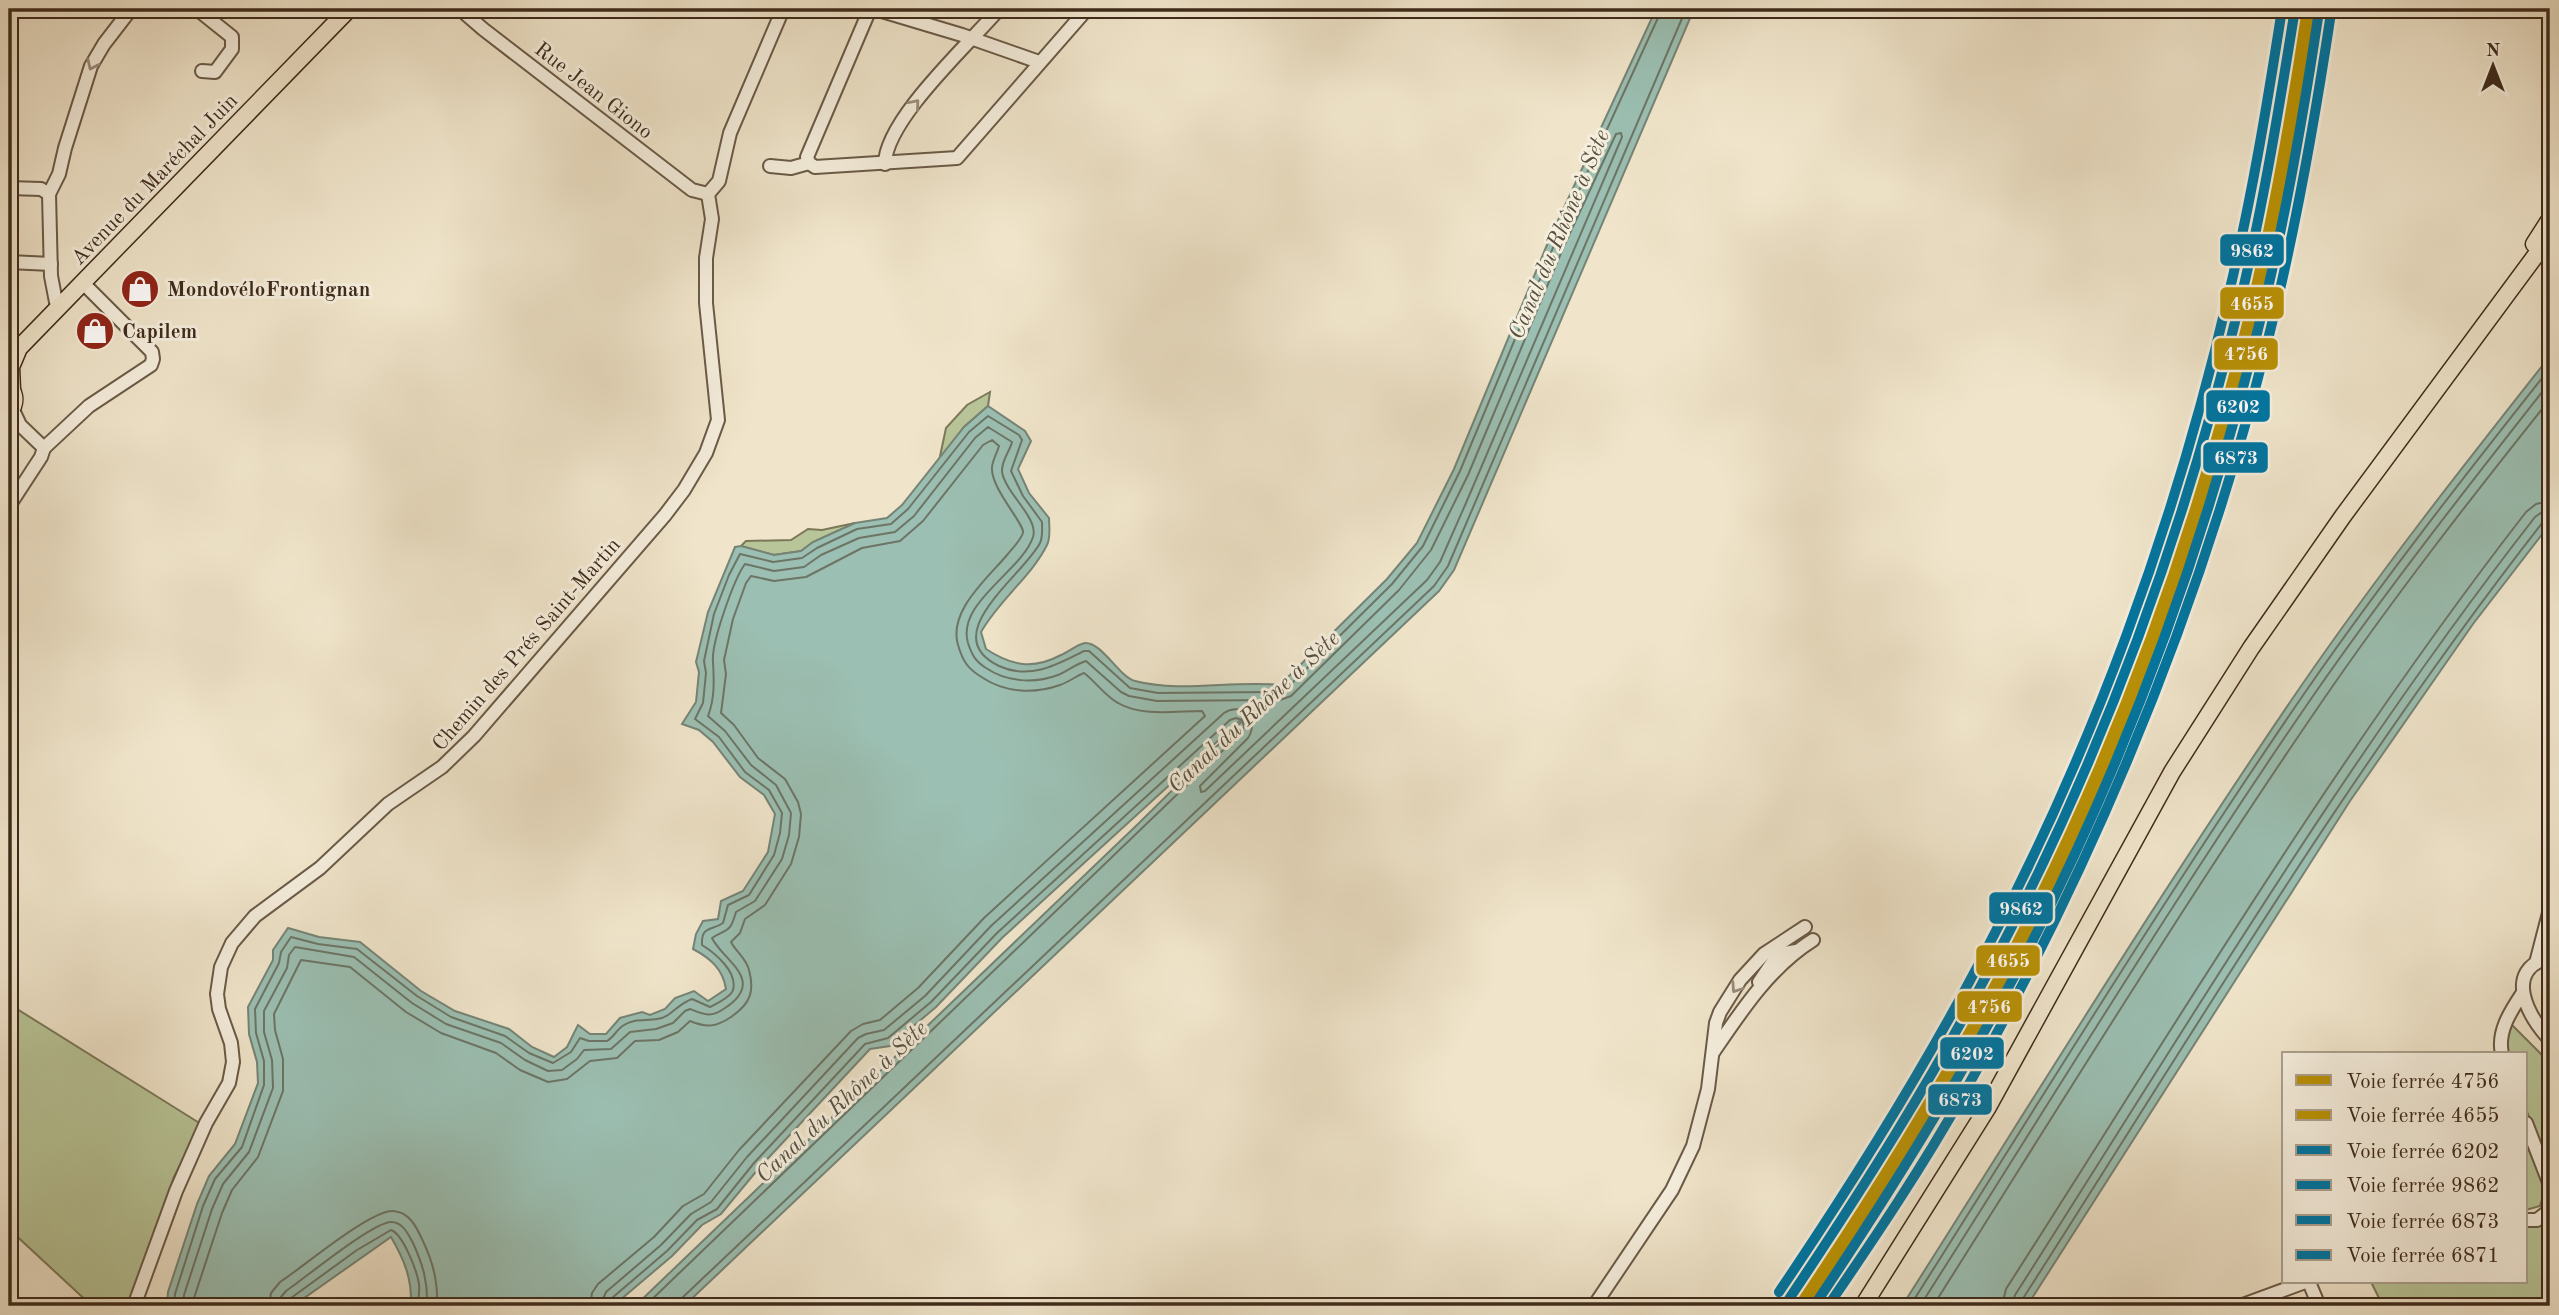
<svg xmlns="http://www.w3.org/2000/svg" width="2559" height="1315" font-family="'Old Standard TT',serif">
  <rect width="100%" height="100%" fill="#f0e5cb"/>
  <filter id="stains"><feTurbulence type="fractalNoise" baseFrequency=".00286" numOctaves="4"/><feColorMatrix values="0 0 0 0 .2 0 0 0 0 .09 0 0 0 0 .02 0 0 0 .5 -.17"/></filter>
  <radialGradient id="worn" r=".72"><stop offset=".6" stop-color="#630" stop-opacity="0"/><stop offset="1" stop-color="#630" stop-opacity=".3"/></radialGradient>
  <!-- green -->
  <g fill="#b8c598" stroke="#7b785a" stroke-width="2">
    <path d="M990,392L988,406L964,427L939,461L946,428L967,405Z"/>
    <path d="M855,523L813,542L801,551L774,555L741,546L746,541L791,540L808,529L822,530Z"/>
    <path d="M9,1004L201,1124L174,1177L130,1306H92L9,1229Z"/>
    <path d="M2512,1025L2550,1063V1171L2526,1109V1054H2505L2503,1048Z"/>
    <path d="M2526,1144L2546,1186L2540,1206L2526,1210Z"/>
    <path d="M2526,1225L2550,1227V1306H2383L2371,1282H2526Z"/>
  </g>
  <!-- water -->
  <g fill="#9bbfb2" stroke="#768476" stroke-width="2">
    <path d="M1656,9H1694L1454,570L1439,591L684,1306H635L1138,824L1279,685L1002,938L936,1007L890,1046L870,1049L759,1168L721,1214L702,1225L672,1256L613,1306H411C412,1279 405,1261 391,1237L297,1303L286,1306H167L168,1292L197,1204L209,1176L235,1144L258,1083L257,1062L249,1034L248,1007L273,960V950L288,928L319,937L360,942L421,991L455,1011L509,1029L532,1047L554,1057L567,1047L578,1025L590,1034H606L620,1018L642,1012L650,1015L665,1009L675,998L694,991L708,1001L726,989C723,969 710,958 693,949L696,934L703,921L718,919L721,901L743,891L768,852L775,814L764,795L740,777L713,742L699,730L682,724L696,702L699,672L696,662L708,612L735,547L741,546L774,555L801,551L813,542L855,523L887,518L902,505L964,427L988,406L1025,431L1031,441L1018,469L1029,493L1049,518C1049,526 1051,537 1047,545C1031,577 999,600 981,632L986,649C1012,666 1033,670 1061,655C1068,652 1078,644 1085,643C1102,642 1119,677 1135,681C1182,693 1233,680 1280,685L1387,579L1417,543L1454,469L1549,240Z"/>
    <path d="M2550,356V524L2473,624L2350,801L2027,1306H1902C2033,1100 2161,891 2299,689C2378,574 2464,465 2550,356Z"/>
  </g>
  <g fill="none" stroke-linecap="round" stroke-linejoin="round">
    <!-- shore -->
    <g stroke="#6c7566" stroke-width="2">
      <path d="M174,1306L175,1294L203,1206L215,1179L242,1147L264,1085V1061L256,1033L255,1009L279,963L281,952L291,937L318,944L357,949L417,996L451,1017L505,1036L529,1053L553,1063L571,1052L580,1038L589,1041H607C614,1037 617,1029 624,1025C637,1016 654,1024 668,1015C677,1009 681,1003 692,999L710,1007C716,1004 731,997 733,990C738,972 715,953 702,945C701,925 712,931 723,923L728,905L749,895L774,855L780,833L782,813L769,790L745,772L719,737L695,719L703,703L706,673L704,661L714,614L729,575L740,554L773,562L802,558L817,548L857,529L891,524L908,509L969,432L988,416L1019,435L1022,440L1011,471L1023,496L1042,522C1042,528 1043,537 1040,543C1023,576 935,635 999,666C1029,680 1057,665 1084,651H1089L1130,688L1158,693L1280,692L1285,690L1392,584L1423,546L1460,471L1555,243L1662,9"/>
      <path d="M183,1306L184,1295L212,1209L223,1184L249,1152L273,1088L272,1060L264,1032V1011L287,968L289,955L295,947L354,957L412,1003L446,1024L501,1043L525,1060L548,1071L562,1070L577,1059L584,1050L611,1049L630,1032L656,1029L673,1023L685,1011L690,1009C705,1015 711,1018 725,1008C767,980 723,961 712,938C728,928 730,933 736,912L755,901L782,859L789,835L791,813L776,785L751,765L725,731L708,716C715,698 714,680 713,662C711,643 734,579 745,564L774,571L804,567L821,555L859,538L895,532L914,516L975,438L988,427L1012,442C1010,451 1001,461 1002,472C1006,494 1039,518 1033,537C1022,571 956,603 968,643C972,655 975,661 986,668C1007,682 1034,684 1058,675C1067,671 1076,664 1086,661L1121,692L1129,696L1157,701L1280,700L1291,696L1399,590L1431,550L1468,475L1564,246L1616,134L1621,133L1622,137L1466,503L1440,562L1427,580L1205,791L1201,792L1200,786L1248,738C1260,720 1242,701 1224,713L991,926L925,996L884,1030L866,1034L858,1038L747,1157L711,1202L691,1214L661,1245L606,1292L600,1306"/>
      <path d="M193,1306L194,1298L222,1213L232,1190L258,1157L283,1091V1059L275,1030L274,1014L301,960L350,967L406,1012L441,1033L496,1053L520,1070L548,1082L567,1079L590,1061L617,1058L635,1041L659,1040L678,1032L690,1021C707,1028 716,1027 731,1017C750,1004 755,992 749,970C746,958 736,952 731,942L740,933L745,919L765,905L791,864L799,837L801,814L798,802L785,779L758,758L734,725L721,713L726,674L724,660L733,619L746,583L751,576L774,581L806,577L862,548L900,541L923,521L983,445L992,440L999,446C997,453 993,459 992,467C990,488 1025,524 1023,533C1020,541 1012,549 1007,555C987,579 948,611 958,645C963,662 968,669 983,678C1006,693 1035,694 1060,685C1069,682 1076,676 1084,673C1096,682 1105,696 1118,703C1142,717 1176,711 1202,711L1205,716L984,918L918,988L880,1020L863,1024L851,1031L739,1150L704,1194L683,1206L654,1237L598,1284L592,1293L590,1306"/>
      <path d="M269,1306L271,1293L280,1282C302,1268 370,1210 393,1211C409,1212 416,1226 422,1239C433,1262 438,1281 437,1306"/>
      <path d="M279,1306L281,1297L286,1291C305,1278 373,1222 391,1222C403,1222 408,1234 413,1243C423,1265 428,1282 427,1306"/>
      <path d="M288,1306L291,1298L357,1250L391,1230C403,1234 417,1271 419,1284C420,1291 418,1299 418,1306"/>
      <path d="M609,1306L612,1298L667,1251L697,1220L717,1209L754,1163L865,1044L888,1038L931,1002L997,933L1230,720L1236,718L1242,720L1244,726L1242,732L645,1306"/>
      <path d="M679,1306L682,1298L1434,586L1448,566L1686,9"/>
      <path d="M1910,1306C2040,1101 2168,892 2306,691C2383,580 2466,474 2550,368"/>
      <path d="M1920,1306C2050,1102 2176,895 2313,696C2388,588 2469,485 2550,382"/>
      <path d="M1933,1306C2061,1104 2186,900 2321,703C2393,598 2471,498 2550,399"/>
      <path d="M2002,1306L2006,1289C2174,1027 2335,758 2526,512L2536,504L2550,501"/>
      <path d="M2012,1306L2015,1295C2183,1033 2343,763 2535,517L2542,512L2550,511"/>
      <path d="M2021,1306L2022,1300C2190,1038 2350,769 2542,523L2550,520"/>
    </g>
    <defs>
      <g id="minor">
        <path d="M197,9L232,37V49L215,72L202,71"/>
        <path d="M460,9L483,29L692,190L708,194"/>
        <path d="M870,9L807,157L809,163L815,167L957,158L1087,9"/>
        <path d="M875,9L962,35L1039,62"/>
        <path d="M885,164C885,120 970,43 999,9"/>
        <path d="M770,166L791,168L809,163"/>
        <path d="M9,188L41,189L49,194"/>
        <path d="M9,262L51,264"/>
        <path d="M56,302L51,276L49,194L59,174L65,148L91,66L104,44L131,9"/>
        <path d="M44,448L89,406L151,365L153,359L152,352L82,282"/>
        <path d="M9,506L41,457L44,448L20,425L12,408"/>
        <path d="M2550,957C2502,970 2528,1016 2550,1040"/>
        <path d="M2536,963L2550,909"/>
        <path d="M1759,982L1778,954L1796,951"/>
        <path d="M1714,1051C1742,1010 1770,967 1813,940"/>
        <path d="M2502,1054C2497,1032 2510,1012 2522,994"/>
        <path d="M2526,1123L2550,1185"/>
        <path d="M2526,1220H2537L2550,1210"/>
        <path d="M2309,1282L2319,1306"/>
        <path d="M134,1306L176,1191L206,1123L229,1083L233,1062L231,1043L219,1009L217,994L221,967L232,943L255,916L320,868L388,804L442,767L474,736L665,515L684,490L706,453L718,420L706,303V258L712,219L708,194L719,181L730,133L783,9"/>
        <path d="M1594,1306L1672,1190L1693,1146L1708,1089L1716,1023L1720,1012L1740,980L1764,954L1805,927"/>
        <path d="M2240,1306L2305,1282"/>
      </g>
      <g id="major">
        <path d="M2534,244L2550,219"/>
        <path d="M9,386C16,395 16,404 9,413"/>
        <path d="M12,390L11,367L19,348L349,9"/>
        <path d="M1863,1306L1988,1107L2172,772L2251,648L2343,516L2550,236"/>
      </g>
    </defs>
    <!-- minor casing -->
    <use href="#minor" stroke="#6a5a47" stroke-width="16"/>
    <!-- major casing -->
    <use href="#major" stroke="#3e2b1b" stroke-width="19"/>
    <!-- minor -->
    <use href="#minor" stroke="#f5eedd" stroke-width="12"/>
    <!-- major -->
    <use href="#major" stroke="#f0e5cb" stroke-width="16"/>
    <!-- rail -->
    <path stroke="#3e2b1b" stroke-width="2.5" stroke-dasharray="12 12" stroke-linecap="butt" d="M1785,1306L1893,1141L1984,981L2057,831L2089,736"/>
    <defs>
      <path id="rail-1" d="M1806,1306C1879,1196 1949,1085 2010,968C2113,772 2191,562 2247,349C2276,237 2295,123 2313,9"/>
      <path id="rail-2" d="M1799,1306C1873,1196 1943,1085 2004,968C2113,760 2196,536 2251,308C2275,209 2292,109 2307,9"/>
      <path id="rail-3" d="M1814,1306C1886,1199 1954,1090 2015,975C2125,766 2208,538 2263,309C2287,211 2304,111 2319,11"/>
      <path id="rail-4" d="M1789,1299C1862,1190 1932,1080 1993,963C2102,756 2184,533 2239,306C2263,208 2279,108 2295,9"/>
      <path id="rail-5" d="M1828,1306C1876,1236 1923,1166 1964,1093C2096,859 2199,611 2265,351C2294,240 2314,126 2331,13"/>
      <path id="rail-6" d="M1779,1292C1852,1184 1921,1074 1982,958C2092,751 2175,525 2228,297C2251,202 2267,106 2282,9"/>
    </defs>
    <!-- rail-1 casing -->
    <use href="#rail-1" stroke="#f5eedd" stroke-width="16"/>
    <!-- rail-2 casing -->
    <use href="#rail-2" stroke="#f5eedd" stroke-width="16"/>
    <!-- rail-3 casing -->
    <use href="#rail-3" stroke="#f5eedd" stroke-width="16"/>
    <!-- rail-4 casing -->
    <use href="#rail-4" stroke="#f5eedd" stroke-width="16"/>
    <!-- rail-5 casing -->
    <use href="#rail-5" stroke="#f5eedd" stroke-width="16"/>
    <!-- rail-6 casing -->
    <use href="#rail-6" stroke="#f5eedd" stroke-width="16"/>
    <!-- rail-1 -->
    <use href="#rail-1" stroke="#b99105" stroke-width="10"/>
    <!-- rail-2 -->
    <use href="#rail-2" stroke="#b99105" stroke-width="10"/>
    <!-- rail-3 -->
    <use href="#rail-3" stroke="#0075a1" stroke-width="10"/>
    <!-- rail-4 -->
    <use href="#rail-4" stroke="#0075a1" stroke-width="10"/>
    <!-- rail-5 -->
    <use href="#rail-5" stroke="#0075a1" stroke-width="10"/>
    <!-- rail-6 -->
    <use href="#rail-6" stroke="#0075a1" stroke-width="10"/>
  </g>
  <!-- one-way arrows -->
  <defs><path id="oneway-chevron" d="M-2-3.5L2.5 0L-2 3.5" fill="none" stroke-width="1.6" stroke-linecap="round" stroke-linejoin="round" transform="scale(1.75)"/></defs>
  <g stroke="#9a8c7c">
    <use href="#oneway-chevron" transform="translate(92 65) rotate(115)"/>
    <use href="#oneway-chevron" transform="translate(915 104) rotate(-50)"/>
    <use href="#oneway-chevron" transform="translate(1736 988) rotate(124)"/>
  </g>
  <!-- icons -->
  <defs>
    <symbol id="shop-disc" viewBox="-11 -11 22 22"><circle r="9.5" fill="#8f2418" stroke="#f5eedd"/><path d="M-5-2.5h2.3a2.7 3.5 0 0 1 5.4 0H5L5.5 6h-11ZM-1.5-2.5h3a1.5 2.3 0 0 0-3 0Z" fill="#fff"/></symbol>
  </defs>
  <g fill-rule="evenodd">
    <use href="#shop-disc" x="118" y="267" width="44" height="44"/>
    <use href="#shop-disc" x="73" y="309" width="44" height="44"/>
  </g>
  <g text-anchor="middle" stroke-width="6" stroke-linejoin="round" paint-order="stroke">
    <!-- street labels -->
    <g font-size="21" fill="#3e2b1b" stroke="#f5eedd">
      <text transform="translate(594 90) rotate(38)" y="7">Rue Jean Giono</text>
      <text transform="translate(154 179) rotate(-46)" y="7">Avenue du Maréchal Juin</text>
      <text transform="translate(526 644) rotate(-49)" y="7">Chemin des Prés Saint-Martin</text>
    </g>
    <!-- poi labels -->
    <g font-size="21" font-weight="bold" fill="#3e2b1b" stroke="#f5eedd" text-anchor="start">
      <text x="167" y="296">MondovéloFrontignan</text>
      <text x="122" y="338">Capilem</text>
    </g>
    <!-- water labels -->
    <g font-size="23" font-style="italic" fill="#555041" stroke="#f5eedd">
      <text transform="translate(1558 234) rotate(-67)" y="8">Canal du Rhône à Sète</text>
      <text transform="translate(1253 711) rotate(-43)" y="8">Canal du Rhône à Sète</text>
      <text transform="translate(841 1101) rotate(-43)" y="8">Canal du Rhône à Sète</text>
    </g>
  </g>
  <g stroke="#f5eedd" stroke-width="2.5">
    <rect x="2219" y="233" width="66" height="34" rx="7" fill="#0075a1"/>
    <rect x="2219" y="286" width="66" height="34" rx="7" fill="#b99105"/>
    <rect x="2213" y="337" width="66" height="34" rx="7" fill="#b99105"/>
    <rect x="2205" y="389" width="66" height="34" rx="7" fill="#0075a1"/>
    <rect x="2202" y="441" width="67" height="33" rx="7" fill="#0075a1"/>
    <rect x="1988" y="891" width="66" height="34" rx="7" fill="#0075a1"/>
    <rect x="1975" y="944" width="66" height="33" rx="7" fill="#b99105"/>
    <rect x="1956" y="990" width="67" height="33" rx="7" fill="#b99105"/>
    <rect x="1939" y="1036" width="66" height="34" rx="7" fill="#0075a1"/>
    <rect x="1927" y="1083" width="66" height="33" rx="7" fill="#0075a1"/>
  </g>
  <g font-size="19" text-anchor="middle" font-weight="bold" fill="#fff">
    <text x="2252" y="257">9862</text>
    <text x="2252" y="310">4655</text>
    <text x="2246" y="360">4756</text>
    <text x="2238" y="413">6202</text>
    <text x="2236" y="464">6873</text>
    <text x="2021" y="915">9862</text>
    <text x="2008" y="967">4655</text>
    <text x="1989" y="1013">4756</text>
    <text x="1972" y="1060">6202</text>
    <text x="1960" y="1106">6873</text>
  </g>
  <!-- margin -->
  <rect width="2559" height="1315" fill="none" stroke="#f0e5cb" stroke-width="35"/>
  <rect x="10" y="10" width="2538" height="1294" fill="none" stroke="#3e2b1b" stroke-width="3.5"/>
  <rect x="18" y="18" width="2524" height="1280" fill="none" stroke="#3e2b1b" stroke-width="2"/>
  <!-- legend -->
  <rect x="2282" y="1052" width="245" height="231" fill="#f5eedd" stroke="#aca08f" stroke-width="2"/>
  <rect x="2296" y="1075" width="35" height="10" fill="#b99105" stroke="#aca08f" stroke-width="2"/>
  <text x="2346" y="1088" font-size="21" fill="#3e2b1b">Voie ferrée 4756</text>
  <rect x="2296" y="1110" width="35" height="10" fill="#b99105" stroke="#aca08f" stroke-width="2"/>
  <text x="2346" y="1122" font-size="21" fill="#3e2b1b">Voie ferrée 4655</text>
  <rect x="2296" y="1145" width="35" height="10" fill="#0075a1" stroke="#aca08f" stroke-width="2"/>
  <text x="2346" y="1158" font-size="21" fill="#3e2b1b">Voie ferrée 6202</text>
  <rect x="2296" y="1180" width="35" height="10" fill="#0075a1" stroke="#aca08f" stroke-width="2"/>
  <text x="2346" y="1192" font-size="21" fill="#3e2b1b">Voie ferrée 9862</text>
  <rect x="2296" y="1215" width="35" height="10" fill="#0075a1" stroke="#aca08f" stroke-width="2"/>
  <text x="2346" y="1228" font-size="21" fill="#3e2b1b">Voie ferrée 6873</text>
  <rect x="2296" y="1250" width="35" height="10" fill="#0075a1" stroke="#aca08f" stroke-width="2"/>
  <text x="2346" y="1262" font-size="21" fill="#3e2b1b">Voie ferrée 6871</text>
  <!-- north arrow -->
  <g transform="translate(2493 66)" stroke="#f5eedd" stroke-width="5" paint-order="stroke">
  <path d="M0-5L12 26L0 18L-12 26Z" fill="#3e2b1b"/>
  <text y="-10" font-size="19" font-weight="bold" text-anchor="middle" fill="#3e2b1b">N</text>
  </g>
  <rect width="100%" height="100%" filter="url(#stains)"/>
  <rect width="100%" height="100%" fill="url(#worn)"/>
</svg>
